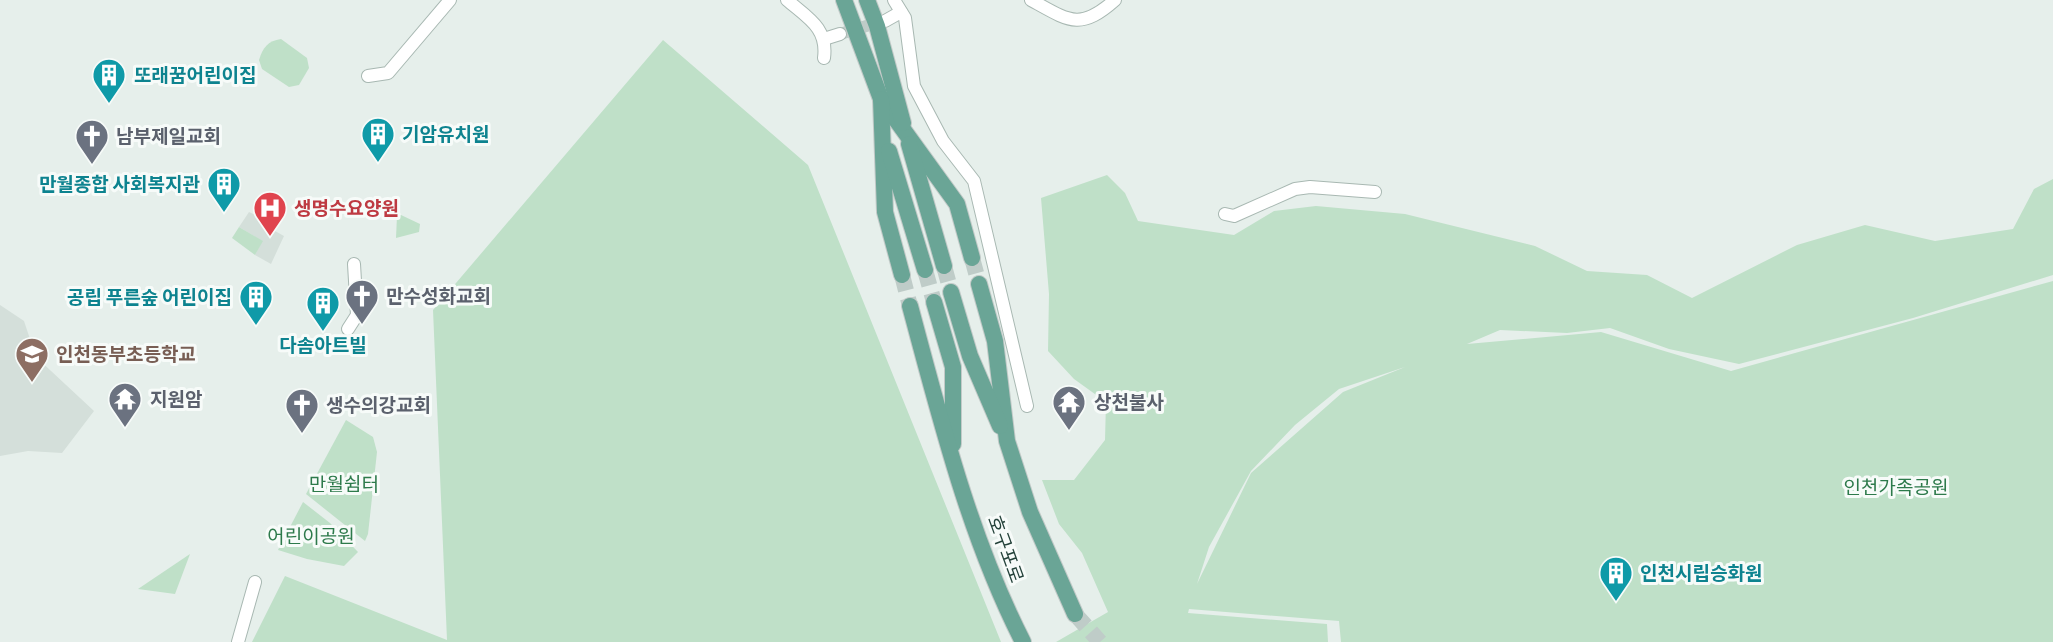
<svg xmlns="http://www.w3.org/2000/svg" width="2053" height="642" font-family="'Source Sans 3','Noto Sans KR',sans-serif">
  <rect width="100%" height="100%" fill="#e6efeb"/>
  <!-- built -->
  <g fill="#d4dfda">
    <path d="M249,212L276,225L275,231L284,236L271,264L255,255L262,241L239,227Z"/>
    <path d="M0,305L24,321L36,357L94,411L62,453L28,451L0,456Z"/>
  </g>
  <!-- green -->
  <g fill="#bfe0c8" fill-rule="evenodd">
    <path d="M281,39L307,58L309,68L299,85L289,87L262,69L259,60C263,47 268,41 281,39Z"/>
    <path d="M663,40L808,165L1001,642H252L285,576L447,640L433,310Z"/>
    <path d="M1107,175L1125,193L1138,221L1234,235L1274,211L1316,206L1405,214L1535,246L1587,271L1647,275L1692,298L1797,245L1865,225L1935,241L2013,229L2034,189L2053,179V275L1913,318L1739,364L1669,349L1610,328L1567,333L1500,330L1467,344L1601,332L1731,371L2053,281V642H1341L1339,621L1189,609L1188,613L1327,624L1328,642H1056L1108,612L1082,553L1059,524L1042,480H1074L1105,440L1106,402L1074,379L1048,351L1049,294L1041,198ZM1405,367L1343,392L1251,473L1197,584L1209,547L1251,471L1295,425L1339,389Z"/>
    <path d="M401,215L420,224L419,232L396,238L397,216Z"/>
    <path d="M239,227L263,241L255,255L232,238Z"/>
    <path d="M346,420L373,437L377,452L368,534L365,541L306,494Z"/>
    <path d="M303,502L330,523L358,552L344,566L307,559L278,550Z"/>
    <path d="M190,554L175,594L138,589Z"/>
  </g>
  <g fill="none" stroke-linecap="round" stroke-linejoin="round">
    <!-- minor-tunnel -->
    <path stroke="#bfccc8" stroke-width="12" stroke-dasharray="12 6" stroke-linecap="butt" d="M840,34L883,21"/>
    <!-- major-tunnel -->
    <g stroke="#bfccc8" stroke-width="16" stroke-dasharray="16 8" stroke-linecap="butt">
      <path d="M972,258L979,284"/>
      <path d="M944,266L951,292"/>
      <path d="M925,270L934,302"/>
      <path d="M902,275L910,306"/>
      <path d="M1075,614L1100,642"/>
    </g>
    <defs>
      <g id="minor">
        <path d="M787,0C808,18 828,28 824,58"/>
        <path d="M894,0L905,18L914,86L943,141L974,181L1027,406"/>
        <path d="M1031,0C1069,21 1080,31 1115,0"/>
        <path d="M885,21L901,12"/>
        <path d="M824,39L840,34"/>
        <path d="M368,76L388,73L450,0"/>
        <path d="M1225,214L1234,216L1295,189L1310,187L1375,192"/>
        <path d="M348,329L357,315L354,264"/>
        <path d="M238,642L255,582"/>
      </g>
      <g id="major">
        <path d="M844,0L881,99L957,204L972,258"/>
        <path d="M867,0L877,26L903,123"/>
        <path d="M881,99L885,212L902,275"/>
        <path d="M909,144L944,266"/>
        <path d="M889,151L925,270"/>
        <path d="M979,284L995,341L1007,441L1030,512L1075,614"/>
        <path d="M951,292L970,356L1000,426"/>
        <path d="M934,302L953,367V444"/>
        <path d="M910,306C941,421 969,536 1023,642"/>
      </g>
    </defs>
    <!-- minor casing -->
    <use href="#minor" stroke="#a8b8b2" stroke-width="14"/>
    <!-- major casing -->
    <use href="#major" stroke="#c2cac8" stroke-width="18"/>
    <!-- minor -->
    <use href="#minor" stroke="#fff" stroke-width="12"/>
    <!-- major -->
    <use href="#major" stroke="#6aa596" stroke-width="16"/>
  </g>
  <!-- icons -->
  <defs>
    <symbol id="building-pin" viewBox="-11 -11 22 30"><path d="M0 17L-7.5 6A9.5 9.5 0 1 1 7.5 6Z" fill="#0f9aa8" stroke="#f7fbf9"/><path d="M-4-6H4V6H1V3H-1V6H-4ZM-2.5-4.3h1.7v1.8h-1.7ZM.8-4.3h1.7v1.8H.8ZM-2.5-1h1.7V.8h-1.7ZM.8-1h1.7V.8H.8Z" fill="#fff"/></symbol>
    <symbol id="church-pin" viewBox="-11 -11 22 30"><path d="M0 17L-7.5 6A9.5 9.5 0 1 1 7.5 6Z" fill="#6b7280" stroke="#f7fbf9"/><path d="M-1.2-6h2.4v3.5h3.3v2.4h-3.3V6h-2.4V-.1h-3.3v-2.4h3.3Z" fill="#fff"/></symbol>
    <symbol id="hospital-pin" viewBox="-11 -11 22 30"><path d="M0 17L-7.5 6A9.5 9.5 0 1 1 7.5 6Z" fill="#e0444e" stroke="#f7fbf9"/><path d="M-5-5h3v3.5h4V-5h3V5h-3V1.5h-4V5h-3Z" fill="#fff"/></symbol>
    <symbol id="school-pin" viewBox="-11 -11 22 30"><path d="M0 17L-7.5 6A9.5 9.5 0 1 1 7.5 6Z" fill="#8d6e63" stroke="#f7fbf9"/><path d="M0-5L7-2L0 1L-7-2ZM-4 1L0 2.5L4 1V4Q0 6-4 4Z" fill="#fff"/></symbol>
    <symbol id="temple-pin" viewBox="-11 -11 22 30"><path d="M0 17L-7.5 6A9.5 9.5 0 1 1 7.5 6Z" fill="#6b7280" stroke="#f7fbf9"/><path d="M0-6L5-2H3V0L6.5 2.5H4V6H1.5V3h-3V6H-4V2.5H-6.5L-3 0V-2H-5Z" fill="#fff"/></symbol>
  </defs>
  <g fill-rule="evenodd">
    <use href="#building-pin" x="90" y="56" width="38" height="52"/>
    <use href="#building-pin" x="359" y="115" width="38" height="52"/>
    <use href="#church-pin" x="73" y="117" width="38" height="52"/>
    <use href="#building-pin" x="205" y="165" width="38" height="52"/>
    <use href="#hospital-pin" x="251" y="189" width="38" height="52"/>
    <use href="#church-pin" x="343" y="277" width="38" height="52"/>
    <use href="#building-pin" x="237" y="278" width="38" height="52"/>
    <use href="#building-pin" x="304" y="284" width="38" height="52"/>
    <use href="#school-pin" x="13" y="335" width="38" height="52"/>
    <use href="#temple-pin" x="106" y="380" width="38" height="52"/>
    <use href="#temple-pin" x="1050" y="383" width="38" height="52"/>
    <use href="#church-pin" x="283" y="386" width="38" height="52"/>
    <use href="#building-pin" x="1597" y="554" width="38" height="52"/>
  </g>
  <g text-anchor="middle" stroke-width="6" stroke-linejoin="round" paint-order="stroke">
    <!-- culture labels -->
    <g font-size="19" font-weight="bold" fill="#0d838f" stroke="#f7fbf9" text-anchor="start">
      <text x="134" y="82">또래꿈어린이집</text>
      <text x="402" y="141">기암유치원</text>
      <text x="200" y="191" text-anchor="end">만월종합 사회복지관</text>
      <text x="232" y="304" text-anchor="end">공립 푸른숲 어린이집</text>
      <text x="323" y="352" text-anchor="middle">다솜아트빌</text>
      <text x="1640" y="580">인천시립승화원</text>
    </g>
    <!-- worship labels -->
    <g font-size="19" font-weight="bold" fill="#5b616d" stroke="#f7fbf9" text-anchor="start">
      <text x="116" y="143">남부제일교회</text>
      <text x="386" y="303">만수성화교회</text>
      <text x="150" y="406">지원암</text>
      <text x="1094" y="409">상천불사</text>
      <text x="326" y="412">생수의강교회</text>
    </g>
    <!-- health labels -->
    <g font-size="19" font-weight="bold" fill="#be3a42" stroke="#f7fbf9" text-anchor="start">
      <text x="294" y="215">생명수요양원</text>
    </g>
    <!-- education labels -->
    <g font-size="19" font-weight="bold" fill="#785e54" stroke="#f7fbf9" text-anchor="start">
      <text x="56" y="361">인천동부초등학교</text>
    </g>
    <!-- park labels -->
    <g font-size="19" fill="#2d7a4b" stroke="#f7fbf9">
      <text x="344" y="491">만월쉼터</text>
      <text x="1896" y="494">인천가족공원</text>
      <text x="311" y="543">어린이공원</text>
    </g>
    <!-- street labels -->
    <g font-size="19" fill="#24423a" stroke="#f7fbf9">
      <text transform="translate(1006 549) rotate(70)" y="7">호구포로</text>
    </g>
  </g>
</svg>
